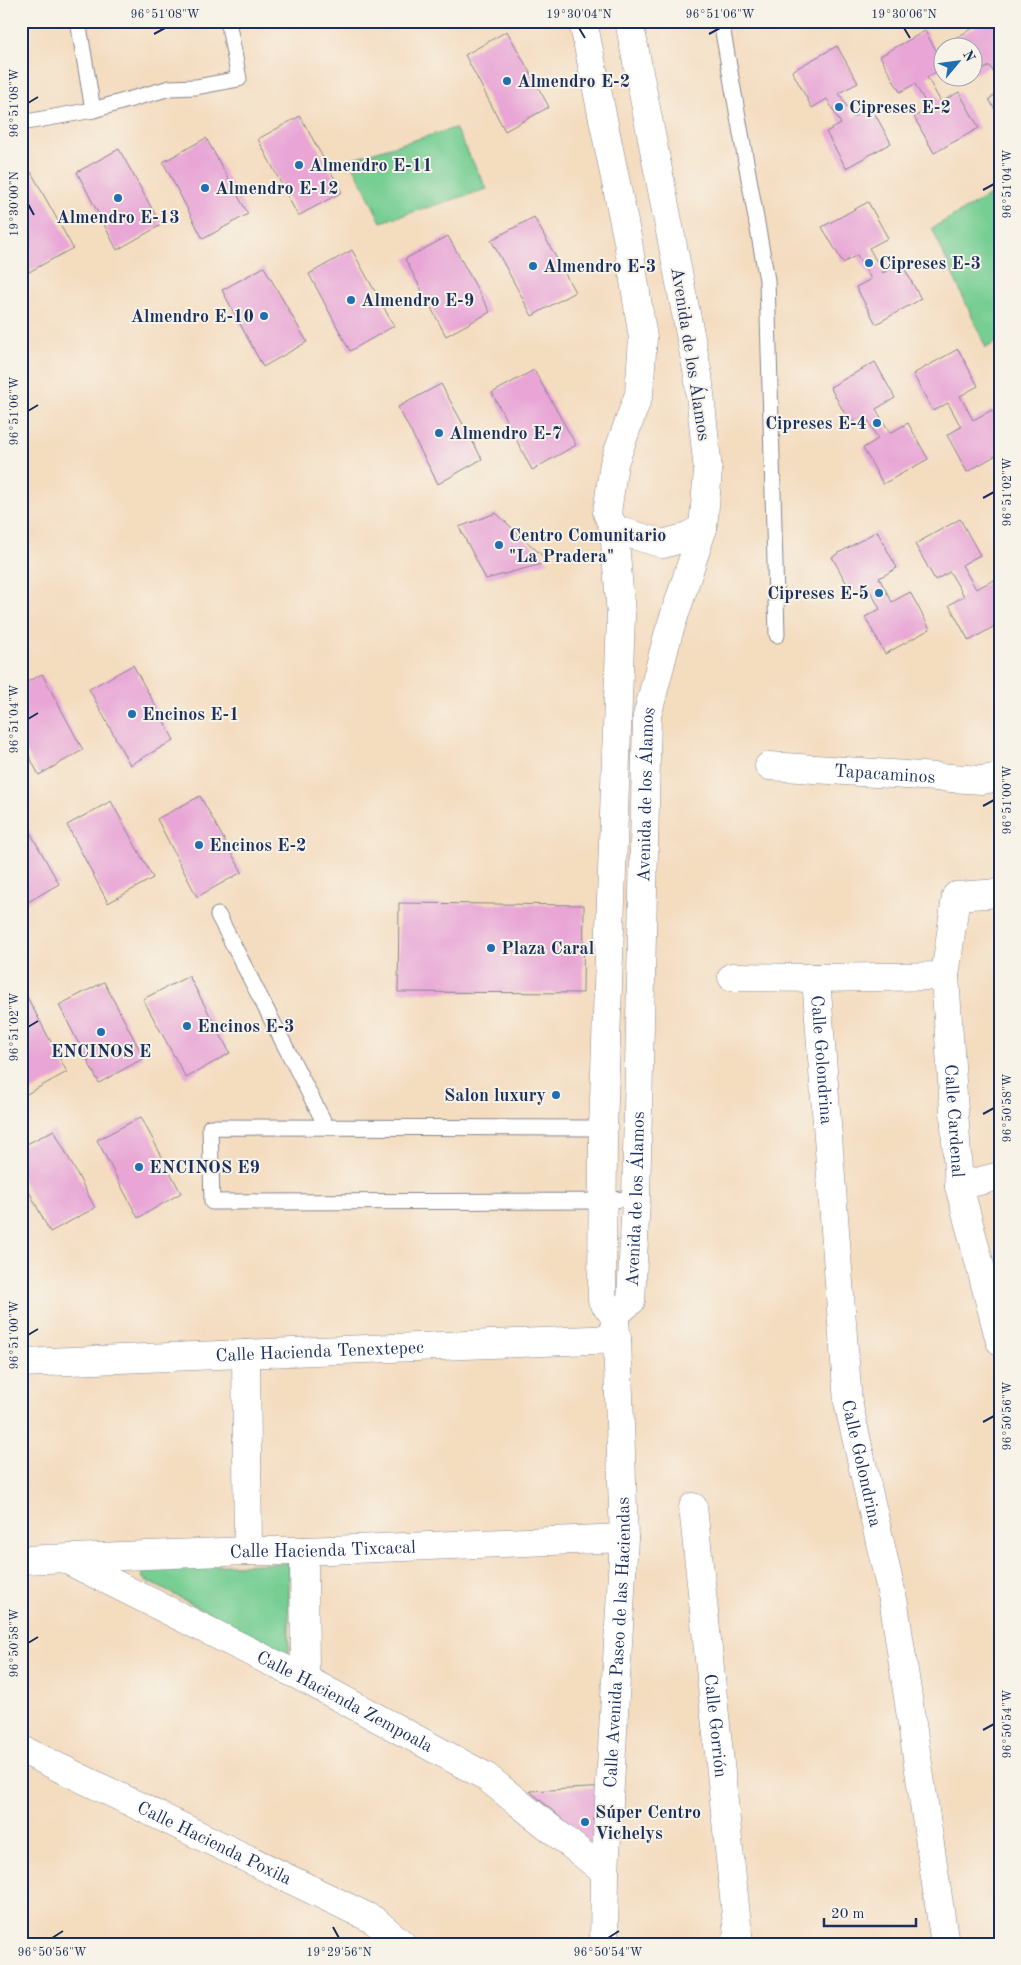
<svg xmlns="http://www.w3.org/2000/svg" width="1021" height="1965" font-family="'Old Standard TT',serif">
  <rect width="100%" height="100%" fill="#f7f3e8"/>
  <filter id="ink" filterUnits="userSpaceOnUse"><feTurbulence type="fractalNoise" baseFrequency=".02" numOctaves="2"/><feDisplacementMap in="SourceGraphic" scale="10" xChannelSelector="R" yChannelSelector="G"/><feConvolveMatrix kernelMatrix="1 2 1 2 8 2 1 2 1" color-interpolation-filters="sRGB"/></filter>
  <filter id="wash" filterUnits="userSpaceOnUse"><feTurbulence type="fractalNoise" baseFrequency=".0096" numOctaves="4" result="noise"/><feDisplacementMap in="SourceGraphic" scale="20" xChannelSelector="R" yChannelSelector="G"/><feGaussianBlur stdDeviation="1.12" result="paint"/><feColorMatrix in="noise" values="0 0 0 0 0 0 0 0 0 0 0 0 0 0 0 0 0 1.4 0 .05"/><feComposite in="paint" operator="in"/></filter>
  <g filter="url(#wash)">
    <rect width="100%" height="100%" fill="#f4dcbf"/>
    <!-- green -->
    <g fill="#76ce93" stroke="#487e78">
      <path d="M455,128L487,189L381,222L350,159Z"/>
      <path d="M994,193L1000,204V340L986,348L932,228Z"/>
      <path d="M289,1563V1655L142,1578L143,1568Z"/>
    </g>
    <g id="blocks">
      <!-- building -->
      <g fill="#e8a5d6">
        <path d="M986,21H1000V84L990,66L975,74L974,71V48H960L955,38Z"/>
        <path d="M507,31L549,107L505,131L465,55Z"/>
        <path d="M925,31L944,64V68L927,77L941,102L959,92L979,128L934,153L914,117L929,109L915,84L900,92L880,56Z"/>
        <path d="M837,46L858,83L839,93L853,117L871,107L891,143L846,168L826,132L841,124L827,99L812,108L792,71Z"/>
        <path d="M1000,92V119L989,99Z"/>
        <path d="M300,116L342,192L298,216L258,139Z"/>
        <path d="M206,138L248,214L203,239L163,162Z"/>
        <path d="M119,149L161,225L117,250L77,172Z"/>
        <path d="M31,172L73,248L29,272L21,257V177Z"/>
        <path d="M868,202L888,238L869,248L883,273L901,262L921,299L876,324L856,287L871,279L857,255L843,263L822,227Z"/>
        <path d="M534,217L575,292L532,316L491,240Z"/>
        <path d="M448,236L490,312L446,336L405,259Z"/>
        <path d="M352,250L394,326L350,351L309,274Z"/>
        <path d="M264,267L307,342L263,367L222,290Z"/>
        <path d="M958,349L978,386L960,396L973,420L992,410L1000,424V453L967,472L947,435L961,427L948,403L933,411L913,374Z"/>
        <path d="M875,362L895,398L876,409L890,433L908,423L928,459L883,484L863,448L878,439L865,415L850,423L830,387Z"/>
        <path d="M534,370L576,445L532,470L492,393Z"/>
        <path d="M441,384L482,459L438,484L398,407Z"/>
        <path d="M496,513L549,562L486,579L459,527Z"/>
        <path d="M960,519L980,555L962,565L976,589L994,580L1000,590V623L969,641L949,605L964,596L950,572L935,580L915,544Z"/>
        <path d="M877,531L897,568L879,578L892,602L910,592L930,629L885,654L865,617L880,609L867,585L852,593L832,557Z"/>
        <path d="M133,665L174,740L130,765L89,689Z"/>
        <path d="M42,674L83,750L39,775L21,741V685Z"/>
        <path d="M200,796L242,872L197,897L157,819Z"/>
        <path d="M111,801L153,878L108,903L67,825Z"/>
        <path d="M21,816L59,884L21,906Z"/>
        <path d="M399,903L584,905L583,993L398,992Z"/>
        <path d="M189,976L230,1053L186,1078L143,999Z"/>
        <path d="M104,982L144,1058L99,1083L59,1005Z"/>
        <path d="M26,995L67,1072L23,1096L21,997Z"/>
        <path d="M141,1117L181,1193L138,1218L97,1140Z"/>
        <path d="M54,1130L95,1208L50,1232L21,1176V1147Z"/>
        <path d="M608,1787L600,1853L530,1791Z"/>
      </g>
    </g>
  </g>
  <g filter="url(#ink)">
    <use href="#blocks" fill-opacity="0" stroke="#88868e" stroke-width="1"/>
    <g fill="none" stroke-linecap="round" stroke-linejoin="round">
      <defs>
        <g id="service">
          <path d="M78,21L93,110"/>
          <path d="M721,21L767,280L777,635"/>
          <path d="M21,123L93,110L170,88L196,87L239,79L228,21"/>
          <path d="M218,915L326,1126"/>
          <path d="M603,1128L210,1127L212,1202L602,1201L636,1198"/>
        </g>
        <g id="minor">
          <path id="s1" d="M769,766L982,780L1000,777"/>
          <path id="s2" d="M1000,893L956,896L945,976L959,1186L1000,1341"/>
          <path d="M732,977L816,978L945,976"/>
          <path id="s3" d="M816,978L848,1402L894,1604L945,1944"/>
          <path d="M959,1186L1000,1176"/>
          <path d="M246,1354L248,1551"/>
          <path id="s4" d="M693,1507L739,1944"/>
          <path d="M304,1551L305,1679"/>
          <path id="s5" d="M65,1559L305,1679L485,1776L605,1872"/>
          <path id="s6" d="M21,1560L248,1551H304L624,1538"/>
          <path id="s7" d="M21,1749L374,1920L402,1944"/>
          <path id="s8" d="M604,1944L605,1872L624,1538L617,1339"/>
        </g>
        <g id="tertiary">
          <path d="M583,21L628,242L643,338L639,394L614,463L607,513L614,529L621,615L603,1128L602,1300L614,1315"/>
          <path d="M614,529L663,544L684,538L703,528"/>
          <path id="s9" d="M614,1315L631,1301L636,1198L647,716L668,635L703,528L708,471L698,375L629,21"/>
          <path id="s10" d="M21,1363L617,1339L614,1315"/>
        </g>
      </defs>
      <!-- service casing -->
      <use href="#service" stroke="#88868e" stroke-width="17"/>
      <!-- minor casing -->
      <use href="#minor" stroke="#88868e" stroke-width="29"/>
      <!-- tertiary casing -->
      <use href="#tertiary" stroke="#88868e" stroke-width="29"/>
      <!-- service -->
      <use href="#service" stroke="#fff" stroke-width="15"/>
      <!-- minor -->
      <use href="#minor" stroke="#fff" stroke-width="28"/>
      <!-- tertiary -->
      <use href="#tertiary" stroke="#fff" stroke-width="28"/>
    </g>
  </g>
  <!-- ticks -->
  <path fill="none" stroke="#1b2f5e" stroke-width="2" d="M579,28L585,38M904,28L910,38M154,34L165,28M709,34L720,28M28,103L38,97M983,190L994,184M28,204L34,215M28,411L38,405M983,498L994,492M28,719L38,713M983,806L994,800M28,1027L38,1021M983,1114L994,1108M28,1335L38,1329M983,1422L994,1416M28,1643L38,1637M983,1730L994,1724M333,1927L339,1938M52,1938L63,1931M608,1938L619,1931"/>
  <!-- markers -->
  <g fill="#1f6fb2" stroke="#f7f3e8" stroke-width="2">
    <circle cx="507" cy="81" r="5"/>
    <circle cx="839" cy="107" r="5"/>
    <circle cx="299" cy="165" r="5"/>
    <circle cx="205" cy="188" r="5"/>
    <circle cx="118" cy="198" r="5"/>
    <circle cx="869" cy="263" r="5"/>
    <circle cx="533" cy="266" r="5"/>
    <circle cx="351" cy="300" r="5"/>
    <circle cx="264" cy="316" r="5"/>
    <circle cx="877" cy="423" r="5"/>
    <circle cx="439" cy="433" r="5"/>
    <circle cx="499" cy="545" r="5"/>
    <circle cx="879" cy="593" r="5"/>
    <circle cx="132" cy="714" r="5"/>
    <circle cx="199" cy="845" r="5"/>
    <circle cx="491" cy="948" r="5"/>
    <circle cx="187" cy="1026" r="5"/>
    <circle cx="101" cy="1032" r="5"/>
    <circle cx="556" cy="1095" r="5"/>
    <circle cx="139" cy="1167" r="5"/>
    <circle cx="585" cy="1822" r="5"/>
  </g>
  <g text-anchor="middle" stroke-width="4" stroke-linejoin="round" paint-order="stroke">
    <!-- poi labels -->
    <g font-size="18" font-weight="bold" fill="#1b2f5e" stroke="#f7f3e8" text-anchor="start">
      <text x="517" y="87">Almendro E-2</text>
      <text x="849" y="113">Cipreses E-2</text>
      <text x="309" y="171">Almendro E-11</text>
      <text x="215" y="194">Almendro E-12</text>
      <text x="118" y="223" text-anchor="middle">Almendro E-13</text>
      <text x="879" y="269">Cipreses E-3</text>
      <text x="543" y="272">Almendro E-3</text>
      <text x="361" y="306">Almendro E-9</text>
      <text x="254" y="322" text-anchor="end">Almendro E-10</text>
      <text x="867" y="429" text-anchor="end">Cipreses E-4</text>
      <text x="449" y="439">Almendro E-7</text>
      <text x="509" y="541">Centro Comunitario<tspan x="509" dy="21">"La Pradera"</tspan></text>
      <text x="869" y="599" text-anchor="end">Cipreses E-5</text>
      <text x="142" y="720">Encinos E-1</text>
      <text x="209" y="851">Encinos E-2</text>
      <text x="501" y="954">Plaza Caral</text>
      <text x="197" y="1032">Encinos E-3</text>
      <text x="101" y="1057" text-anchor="middle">ENCINOS E</text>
      <text x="546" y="1101" text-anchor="end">Salon luxury</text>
      <text x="149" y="1173">ENCINOS E9</text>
      <text x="595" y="1818">Súper Centro<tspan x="595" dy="21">Vichelys</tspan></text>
    </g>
    <!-- street labels -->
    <g font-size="18" fill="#1b2f5e" stroke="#f7f3e8">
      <text transform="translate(691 354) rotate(81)" y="6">Avenida de los Álamos</text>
      <text dy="6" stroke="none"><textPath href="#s1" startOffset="116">Tapacaminos</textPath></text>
      <text dy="6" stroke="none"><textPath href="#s9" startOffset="529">Avenida de los Álamos</textPath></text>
      <text dy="6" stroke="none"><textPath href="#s3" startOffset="82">Calle Golondrina</textPath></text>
      <text dy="6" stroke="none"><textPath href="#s2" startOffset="270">Calle Cardenal</textPath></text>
      <text dy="6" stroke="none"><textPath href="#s9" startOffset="124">Avenida de los Álamos</textPath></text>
      <text dy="6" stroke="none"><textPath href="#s10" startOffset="299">Calle Hacienda Tenextepec</textPath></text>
      <text dy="6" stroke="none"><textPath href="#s3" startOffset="488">Calle Golondrina</textPath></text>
      <text dy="6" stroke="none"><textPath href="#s6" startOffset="302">Calle Hacienda Tixcacal</textPath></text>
      <text dy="6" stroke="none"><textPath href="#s8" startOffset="302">Calle Avenida Paseo de las Haciendas</textPath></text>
      <text dy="6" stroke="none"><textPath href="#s5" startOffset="314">Calle Hacienda Zempoala</textPath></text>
      <text dy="6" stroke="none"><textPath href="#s4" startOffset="220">Calle Gorrión</textPath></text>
      <text dy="6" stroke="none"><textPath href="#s7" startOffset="215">Calle Hacienda Poxila</textPath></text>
    </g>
  </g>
  <!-- margin -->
  <rect width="1021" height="1965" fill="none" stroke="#f7f3e8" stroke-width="55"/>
  <!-- north arrow -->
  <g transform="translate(958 62) rotate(61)"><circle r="24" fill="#f7f3e8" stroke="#9fa5b1"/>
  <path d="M0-4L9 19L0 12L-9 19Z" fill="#1f6fb2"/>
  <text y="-8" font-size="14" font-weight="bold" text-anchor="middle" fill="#1b2f5e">N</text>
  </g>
  <!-- scale -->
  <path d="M824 1918v8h92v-8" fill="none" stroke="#1b2f5e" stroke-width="2.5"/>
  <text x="831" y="1918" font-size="15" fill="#1b2f5e" stroke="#f7f3e8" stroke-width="4" paint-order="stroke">20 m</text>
  <rect x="28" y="28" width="966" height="1910" fill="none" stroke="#1b2f5e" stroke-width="2"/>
  <g font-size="12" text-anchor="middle" fill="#1b2f5e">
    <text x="165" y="18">96°51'08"W</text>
    <text x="579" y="18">19°30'04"N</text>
    <text x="720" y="18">96°51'06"W</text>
    <text x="904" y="18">19°30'06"N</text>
    <text transform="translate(14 103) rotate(-90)" y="4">96°51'08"W</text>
    <text transform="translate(1007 184) rotate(-90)" y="4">96°51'04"W</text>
    <text transform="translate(14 204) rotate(-90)" y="4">19°30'00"N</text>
    <text transform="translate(14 411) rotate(-90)" y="4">96°51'06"W</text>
    <text transform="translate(1007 492) rotate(-90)" y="4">96°51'02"W</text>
    <text transform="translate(14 719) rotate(-90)" y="4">96°51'04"W</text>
    <text transform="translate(1007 800) rotate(-90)" y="4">96°51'00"W</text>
    <text transform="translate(14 1027) rotate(-90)" y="4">96°51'02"W</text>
    <text transform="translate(1007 1108) rotate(-90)" y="4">96°50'58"W</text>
    <text transform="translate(14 1335) rotate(-90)" y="4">96°51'00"W</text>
    <text transform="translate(1007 1416) rotate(-90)" y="4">96°50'56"W</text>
    <text transform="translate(14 1643) rotate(-90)" y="4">96°50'58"W</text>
    <text transform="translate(1007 1724) rotate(-90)" y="4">96°50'54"W</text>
    <text x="52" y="1956">96°50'56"W</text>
    <text x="339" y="1956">19°29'56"N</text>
    <text x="608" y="1956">96°50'54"W</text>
  </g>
</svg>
